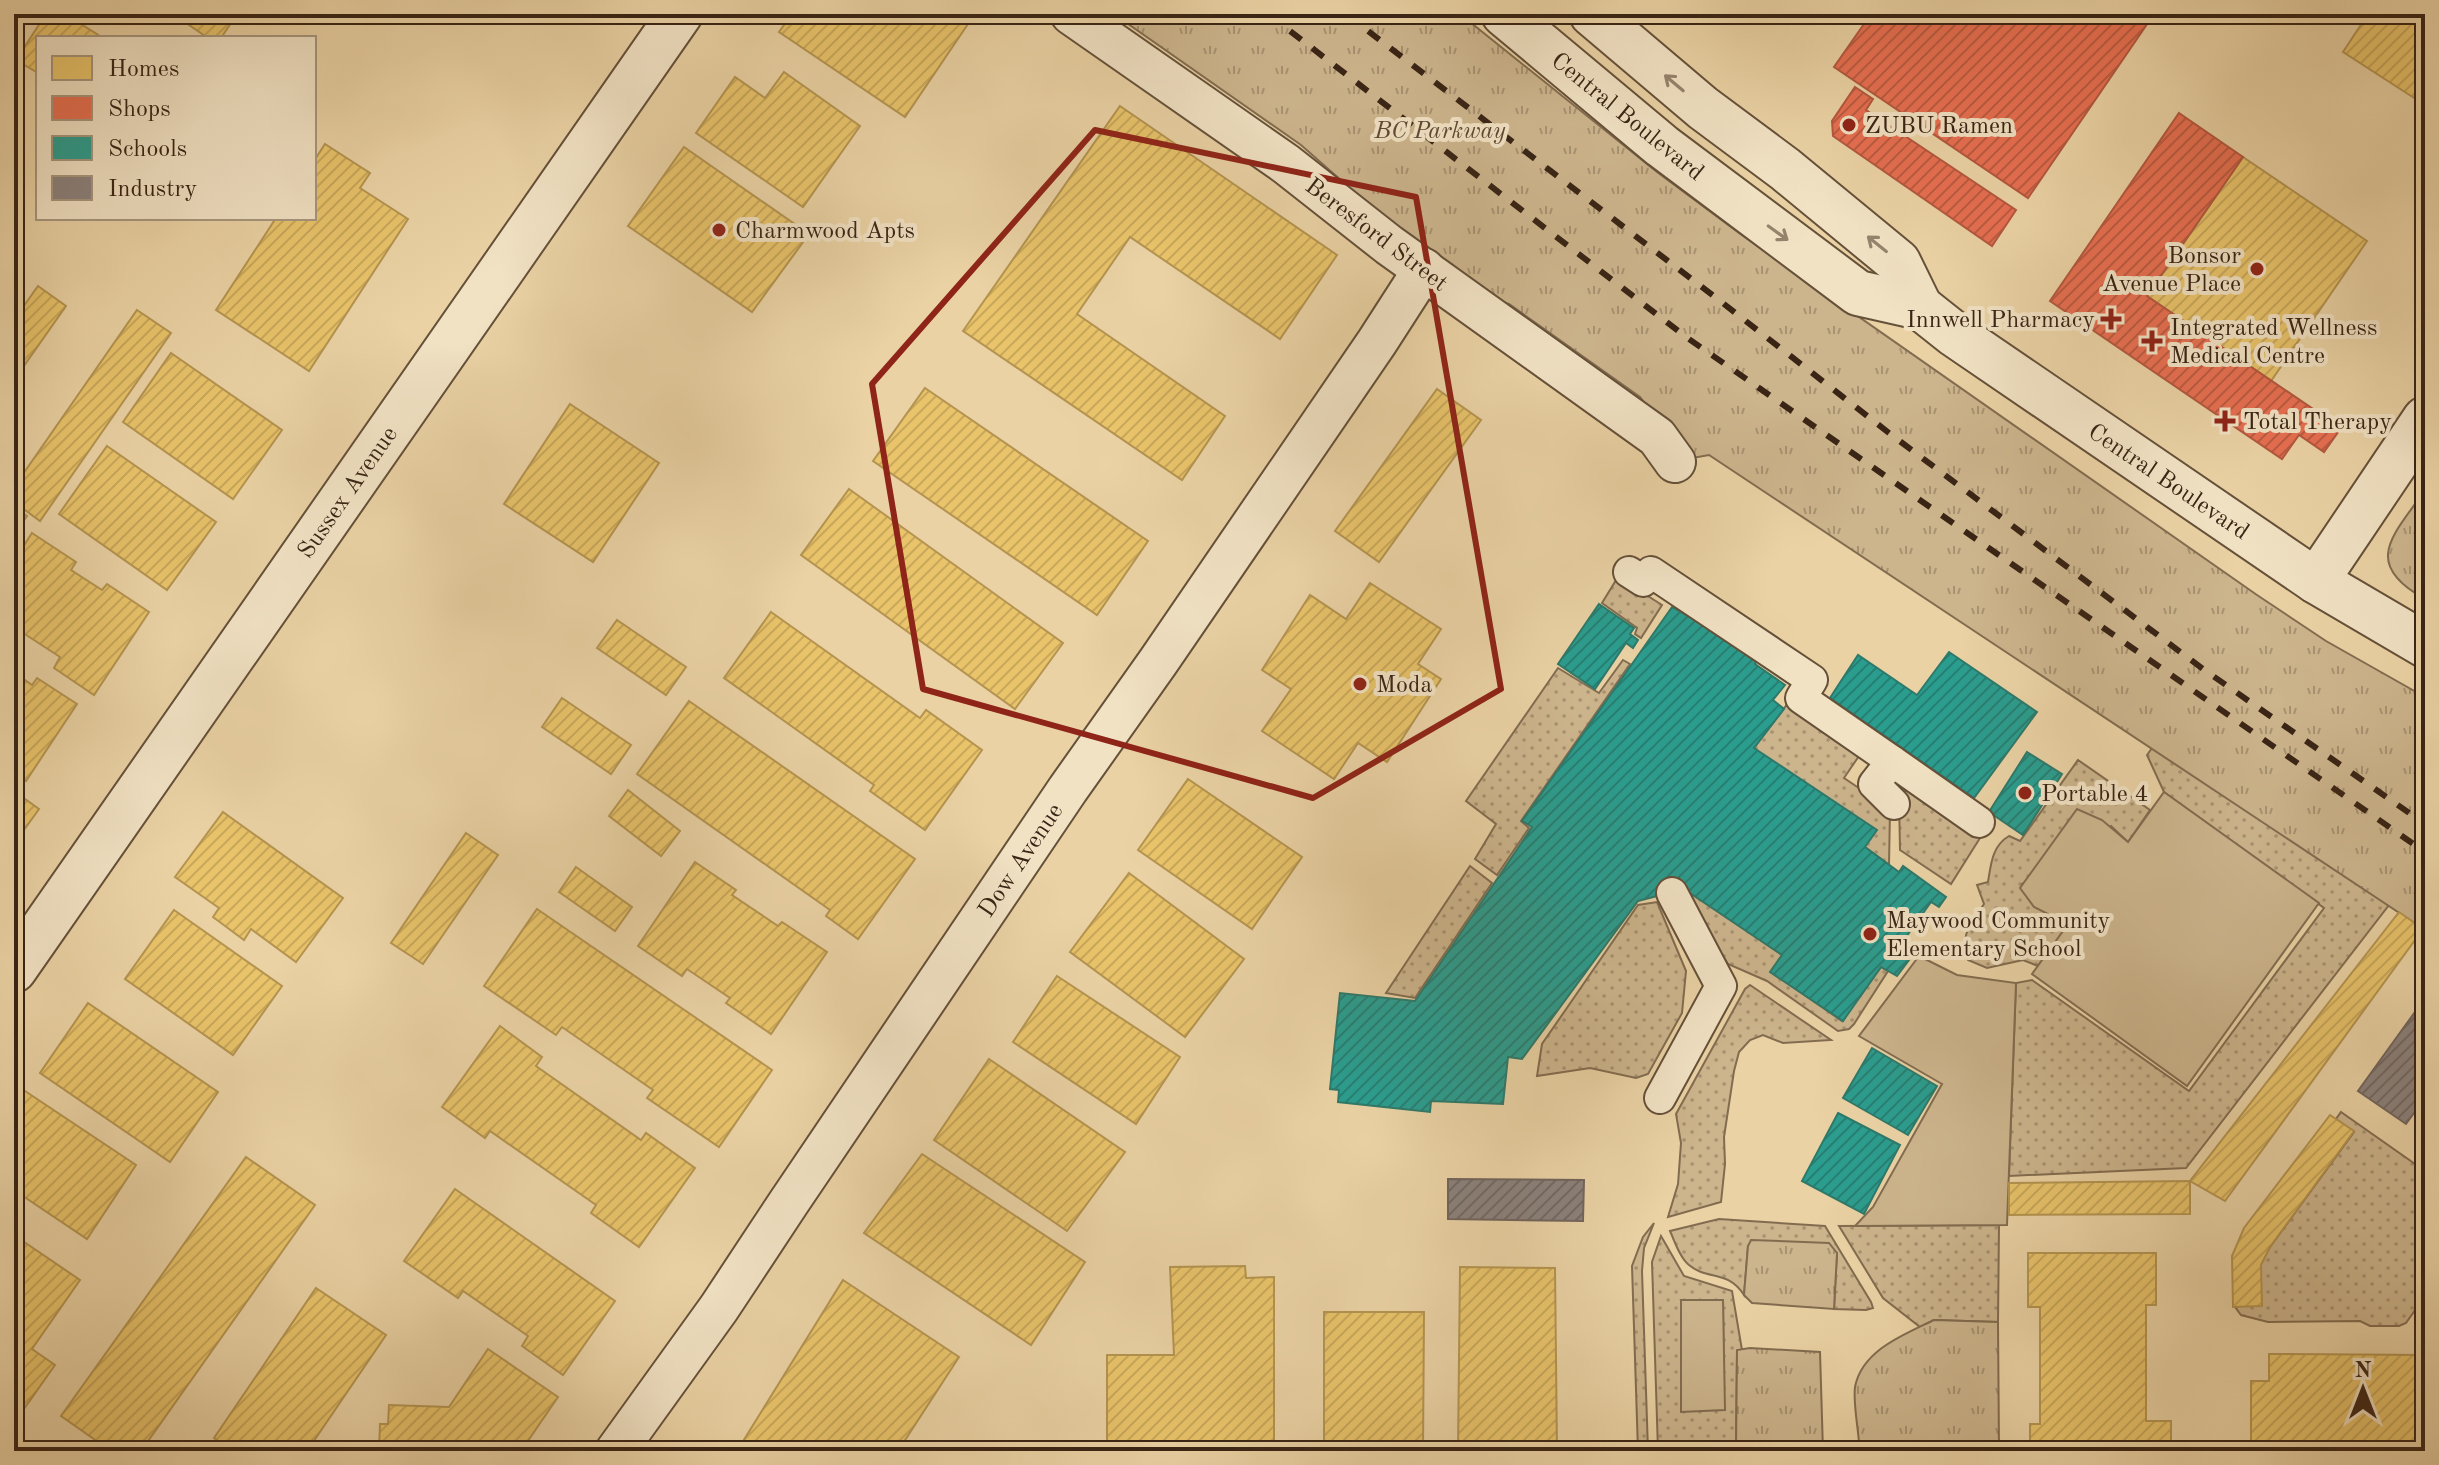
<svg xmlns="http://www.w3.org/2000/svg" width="2439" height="1465" font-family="'Old Standard TT',serif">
  <defs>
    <pattern id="grass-dots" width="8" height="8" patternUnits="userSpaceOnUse" patternTransform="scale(2)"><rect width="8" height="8" fill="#ccb48c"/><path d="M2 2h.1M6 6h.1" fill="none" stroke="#a79271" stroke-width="1.8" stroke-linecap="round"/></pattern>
    <pattern id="park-tufts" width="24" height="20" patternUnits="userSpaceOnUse" patternTransform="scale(2)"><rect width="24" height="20" fill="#ccb48c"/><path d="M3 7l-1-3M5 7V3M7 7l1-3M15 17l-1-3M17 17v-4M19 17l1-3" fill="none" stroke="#a79271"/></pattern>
    <pattern id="homes-hatch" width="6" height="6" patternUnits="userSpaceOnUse" patternTransform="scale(2)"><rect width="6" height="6" fill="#e9c46a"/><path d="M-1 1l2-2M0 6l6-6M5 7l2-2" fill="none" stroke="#c9a85b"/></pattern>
    <pattern id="shops-hatch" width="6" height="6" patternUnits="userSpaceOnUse" patternTransform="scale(2)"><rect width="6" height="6" fill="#e76f51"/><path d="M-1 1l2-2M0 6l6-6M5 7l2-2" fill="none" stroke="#bc5b42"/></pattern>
    <pattern id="schools-hatch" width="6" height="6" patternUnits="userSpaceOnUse" patternTransform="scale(2)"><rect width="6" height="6" fill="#2a9d8f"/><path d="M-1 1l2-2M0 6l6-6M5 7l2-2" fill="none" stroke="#258074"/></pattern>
    <pattern id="industry-hatch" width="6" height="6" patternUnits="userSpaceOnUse" patternTransform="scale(2)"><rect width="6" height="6" fill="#8a817c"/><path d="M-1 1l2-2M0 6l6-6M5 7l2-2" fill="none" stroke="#726964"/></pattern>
  </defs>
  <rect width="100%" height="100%" fill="#ead2a4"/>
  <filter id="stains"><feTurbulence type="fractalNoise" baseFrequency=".0025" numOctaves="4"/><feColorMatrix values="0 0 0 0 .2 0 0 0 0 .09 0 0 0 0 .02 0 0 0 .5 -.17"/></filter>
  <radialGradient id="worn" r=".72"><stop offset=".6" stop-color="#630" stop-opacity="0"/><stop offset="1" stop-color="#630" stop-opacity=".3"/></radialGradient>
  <!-- grass -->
  <g fill="url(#grass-dots)" stroke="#826c50" stroke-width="2" fill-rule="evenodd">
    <path d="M1618,577L1662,605L1641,638L1635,634L1637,628L1602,603Z"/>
    <path d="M1623,660L1630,664L1521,821L1529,828L1497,875L1475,859L1496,824L1466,801L1558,668L1599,693Z"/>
    <path d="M1788,703L1861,753L1844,778L1890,809L1889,865L1865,847L1754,748Z"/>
    <path d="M2152,748L2389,905L2186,1168L2009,1176L2016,983L2032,980L2189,1091L2324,908L2164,792L2147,755Z"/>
    <path d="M2078,760L2150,810L2128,842L2111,826L2022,884L2069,924L2038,966L2023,960L1987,968L1968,960C1959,935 1971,924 1984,904L1977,885L1988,882C1991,864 1992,846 2009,836L2020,841Z"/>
    <path d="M1912,783L1980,832V838L1951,884L1900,850L1899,798Z"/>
    <path d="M1470,866L1492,883L1415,998L1386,993Z"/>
    <path d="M1684,889L1782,955L1771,972L1842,1021L1881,967L1888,971L1854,1024L1849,1029L1838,1031L1767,981L1728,964L1681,892Z"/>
    <path d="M1657,902L1686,971L1682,1013L1648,1074L1636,1078L1590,1068L1537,1076L1542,1044L1638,905Z"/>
    <path d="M1750,985L1831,1040L1783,1043L1763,1035L1750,1040L1739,1052L1734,1071L1724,1137L1725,1164L1721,1202L1668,1217L1678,1184L1681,1143L1676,1114L1745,989Z"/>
    <path d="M2341,1112L2425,1171V1296L2406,1323L2399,1326H2370L2360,1321L2268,1322L2241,1315L2235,1307L2270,1247L2354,1132L2336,1119Z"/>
    <path d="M1719,1219L1825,1226L1871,1302L1873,1308L1866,1310L1834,1309L1837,1253L1748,1246L1744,1295C1727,1269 1708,1281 1689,1265C1680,1258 1675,1242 1670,1231Z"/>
    <path d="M1654,1223L1644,1248L1642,1271L1648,1451H1638L1632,1266L1643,1237Z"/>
    <path d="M1999,1225L1998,1322L1934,1320L1920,1327L1883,1298L1839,1226Z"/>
    <path d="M1661,1236L1684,1276L1732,1291L1742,1350L1737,1351L1736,1451H1658L1652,1262ZM1681,1300H1723L1724,1410Z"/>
  </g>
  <!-- park -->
  <g fill="url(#park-tufts)" stroke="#826c50" stroke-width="2">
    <path d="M1114,14H1460L1657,172L1739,233L2257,595L2326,641L2425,697V930L1709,455L1687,459L1640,397L1509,304L1478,297L1448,274L1453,265L1376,211L1301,145Z"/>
    <path d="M2425,490V599C2360,563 2394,535 2425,490Z"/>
    <path d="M1751,1240L1829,1243L1837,1253L1834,1309L1752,1303L1744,1295L1748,1246Z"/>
    <path d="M1934,1320L1998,1322L1999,1451L1868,1450L1859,1443C1858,1427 1853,1402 1855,1387C1862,1350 1905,1334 1934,1320Z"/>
    <path d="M1750,1348L1820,1352L1823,1451H1736L1737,1350Z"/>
  </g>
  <!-- pitch -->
  <g fill="#ccb48c" stroke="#826c50" stroke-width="2">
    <path d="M2164,792L2319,903L2187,1086L2032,974L2068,924L2034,907L2020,888L2077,809L2102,820L2128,842Z"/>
    <path d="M1919,956L1957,975L2016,983L2007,1225L1855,1226L1873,1207L1942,1084L1859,1036Z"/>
    <path d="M1681,1300H1723L1725,1410L1681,1412Z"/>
  </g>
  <!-- homes -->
  <g fill="url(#homes-hatch)" stroke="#b49450" stroke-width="2">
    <path d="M46,14H65L103,38H38V73L16,60Z"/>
    <path d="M173,14H237L221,38H208Z"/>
    <path d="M792,14H960L970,21L905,117L779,32Z"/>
    <path d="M2368,14H2425V105L2343,52Z"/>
    <path d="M784,72L860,126L803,207L696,133L735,77L765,98Z"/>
    <path d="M1120,106L1337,255L1280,339L1130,237L1077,314L1225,416L1182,480L963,331Z"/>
    <path d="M325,144L370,173L360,188L408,219L309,371L216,310L276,218H314V161Z"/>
    <path d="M684,147L809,234L752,312L628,226Z"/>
    <path d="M2243,157L2367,241L2271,381L2147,296Z"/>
    <path d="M38,286L66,306L14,380V320Z"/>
    <path d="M137,310L171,333L40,521L14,502V487Z"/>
    <path d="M171,353L282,430L233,499L123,422Z"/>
    <path d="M925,388L1148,541L1097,615L873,461Z"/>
    <path d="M1437,389L1481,420L1379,562L1335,531Z"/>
    <path d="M570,404L659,463L593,562L504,504Z"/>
    <path d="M107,446L216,522L167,590L59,514Z"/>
    <path d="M849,489L1063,643L1015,709L801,555Z"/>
    <path d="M14,507L27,516L14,535Z"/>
    <path d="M32,533L76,562L71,570L102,590L107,584L149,612L94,695L54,668L60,657L14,627V561Z"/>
    <path d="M1370,583L1441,629L1418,664L1441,679L1387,762L1358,743L1334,779L1262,731L1291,689L1262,670L1310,595L1346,619Z"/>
    <path d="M771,612L920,718L926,710L982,750L925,830L870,791L874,785L724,678Z"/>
    <path d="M617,620L686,667L666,695L597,648Z"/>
    <path d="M14,672L32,685L37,678L77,704L26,781L14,773Z"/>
    <path d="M562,698L631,745L611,774L542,727Z"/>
    <path d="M689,701L915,859L858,939L826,916L830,910L637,774Z"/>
    <path d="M1188,779L1302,857L1252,929L1138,850Z"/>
    <path d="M628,790L680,831L661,856L609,816Z"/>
    <path d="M14,791L39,809L14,844Z"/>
    <path d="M223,812L343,898L296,962L251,929L244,940L213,917L219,908L175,877Z"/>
    <path d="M466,833L498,855L423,964L391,943Z"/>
    <path d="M695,862L736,890L732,895L778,926L782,922L827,952L771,1034L726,1003L730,998L687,969L682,976L638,946Z"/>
    <path d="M576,867L632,907L615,931L559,892Z"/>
    <path d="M1129,873L1244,959L1185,1037L1070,952Z"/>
    <path d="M537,909L772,1070L719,1147L647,1098L653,1090L562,1027L556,1035L484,986Z"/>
    <path d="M174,910L282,986L233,1055L125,979Z"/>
    <path d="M2399,912L2423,929L2225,1201L2190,1181Z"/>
    <path d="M1057,976L1180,1057L1136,1124L1013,1042Z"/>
    <path d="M88,1003L218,1092L170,1162L40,1073Z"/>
    <path d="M500,1026L542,1057L536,1066L641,1140L646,1133L695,1168L639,1247L591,1213L596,1205L490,1131L485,1138L442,1107Z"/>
    <path d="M989,1059L1125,1152L1067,1231L934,1140Z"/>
    <path d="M22,1089L136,1165L87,1239L14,1190V1101Z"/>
    <path d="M2330,1115L2354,1131L2270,1247L2261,1265L2262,1306L2233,1307L2232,1256L2244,1228Z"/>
    <path d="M922,1154L1085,1262L1031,1345L864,1233Z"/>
    <path d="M246,1157L315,1205L141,1451H111L61,1416Z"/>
    <path d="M2190,1181V1214L2009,1215V1183Z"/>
    <path d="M455,1189L615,1301L563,1375L522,1346L528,1336L463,1291L458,1298L404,1261Z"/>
    <path d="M14,1235L80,1280L32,1349L55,1365L14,1423Z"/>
    <path d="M2028,1253H2156V1305H2146V1421H2171V1451H2030V1424H2040V1307H2028Z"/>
    <path d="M1245,1266L1246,1278L1274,1277V1451H1107V1355H1174L1170,1267Z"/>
    <path d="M1460,1267L1555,1268L1557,1451H1458Z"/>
    <path d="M843,1280L959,1357L898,1451H737Z"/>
    <path d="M316,1288L386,1335L307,1451H264L252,1443L246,1451H232L214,1438Z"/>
    <path d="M1324,1312H1424L1423,1451H1324Z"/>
    <path d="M488,1349L558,1397L521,1451H379L380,1424H388L389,1405L449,1407Z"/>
    <path d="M2269,1354L2425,1355V1451H2251V1381H2269Z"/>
  </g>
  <!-- shops -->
  <g fill="url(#shops-hatch)" stroke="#b3583f" stroke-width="2">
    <path d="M1871,14H2154L2028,198L1834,67Z"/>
    <path d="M1855,87L1873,99L1866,110L2016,210L1992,246L1833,136L1832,121Z"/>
    <path d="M2179,113L2243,157L2147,296L2341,428L2324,452L2299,435L2282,459L2050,301Z"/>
  </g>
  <!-- schools -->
  <g fill="url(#schools-hatch)" stroke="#2e796a" stroke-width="2">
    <path d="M1599,604L1634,628L1630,634L1638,640L1633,648L1626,643L1595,689L1558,664Z"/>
    <path d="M1672,607L1759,657L1755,664L1785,685L1773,700L1784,709L1754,748L1877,830L1865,847L1899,872L1903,866L1946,897L1939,907L1931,902L1904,940L1912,944L1905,953L1898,949L1896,952L1909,960L1897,976L1881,967L1843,1021L1770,972L1782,955L1684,889L1638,901L1522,1059L1508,1057L1503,1104L1431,1101L1430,1112L1338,1102L1339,1090L1330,1089L1340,993L1415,1001L1532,827L1522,821Z"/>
    <path d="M1949,652L2037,712L1974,798L1830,698L1858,655L1917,695Z"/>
    <path d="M2027,752L2062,774L2023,835L1989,812Z"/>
    <path d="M1872,1048L1937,1086L1908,1135L1843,1098Z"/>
    <path d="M1838,1113L1900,1145L1864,1214L1802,1181Z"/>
  </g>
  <!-- industry -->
  <g fill="url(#industry-hatch)" stroke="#72655d" stroke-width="2">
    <path d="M2425,998V1098L2406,1124L2358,1091Z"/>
    <path d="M1448,1179L1584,1180L1583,1221L1448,1219Z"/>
  </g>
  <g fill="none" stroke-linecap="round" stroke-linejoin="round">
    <defs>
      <g id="pedestrian">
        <path d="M1629,572L1643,581L1651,572L1812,680L1801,698L1892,761L1874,784L1894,804"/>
        <path d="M1892,761L1979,822"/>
        <path d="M1660,1098L1721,986L1672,893"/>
      </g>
      <g id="minor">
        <path d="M1071,14L1286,164L1389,245L1657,437L1675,462"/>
        <path d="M616,1451L719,1308L789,1202L1068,789L1158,662L1377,342L1424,269"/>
      </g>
      <g id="tertiary">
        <path d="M1504,14L1662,146L1858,293L1920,307L1954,334L2316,581L2425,645"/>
        <path d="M1592,14L1703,108L1785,169L1898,262L1920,307"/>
        <path d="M2316,581L2425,419"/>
        <path d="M14,970L680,14"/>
      </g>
    </defs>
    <!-- pedestrian casing -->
    <use href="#pedestrian" stroke="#655039" stroke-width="34"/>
    <!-- minor casing -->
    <use href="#minor" stroke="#655039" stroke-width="44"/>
    <!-- tertiary casing -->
    <use href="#tertiary" stroke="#655039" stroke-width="48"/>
    <!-- pedestrian -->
    <use href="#pedestrian" stroke="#f1e2c4" stroke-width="30"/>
    <!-- minor -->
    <use href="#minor" stroke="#f1e2c4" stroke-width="40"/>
    <!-- tertiary -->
    <use href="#tertiary" stroke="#f1e2c4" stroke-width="44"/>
    <!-- rail -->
    <g stroke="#392415" stroke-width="6" stroke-dasharray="14 14" stroke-linecap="butt">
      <path d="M1268,14L1686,337L2425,852"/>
      <path d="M1346,14L1715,297L1889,433L2203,669L2425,824"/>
    </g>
  </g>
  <!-- one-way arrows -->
  <defs><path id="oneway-shaft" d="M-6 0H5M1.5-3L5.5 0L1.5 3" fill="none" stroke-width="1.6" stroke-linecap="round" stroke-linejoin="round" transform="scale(2)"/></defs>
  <g stroke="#95836c">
    <use href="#oneway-shaft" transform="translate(1674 83) rotate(-140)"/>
    <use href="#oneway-shaft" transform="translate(1778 233) rotate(36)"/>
    <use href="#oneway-shaft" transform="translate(1877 244) rotate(-141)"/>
  </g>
  <!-- marked area -->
  <path fill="none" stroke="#8f2418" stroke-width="6" stroke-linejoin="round" d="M1095,130L1416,197L1501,689L1313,798L923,689L872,384Z"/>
  <!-- markers -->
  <g fill="#8f2418" stroke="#f1e2c4" stroke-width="3">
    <circle cx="1849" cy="125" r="8"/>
    <circle cx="719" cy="230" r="8"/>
    <circle cx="2257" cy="269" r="8"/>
    <path d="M2107 307h8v8h8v8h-8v8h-8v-8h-8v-8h8z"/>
    <path d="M2148 329h8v8h8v8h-8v8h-8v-8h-8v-8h8z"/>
    <path d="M2221 409h8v8h8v8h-8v8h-8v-8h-8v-8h8z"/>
    <circle cx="1360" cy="684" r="8"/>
    <circle cx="2025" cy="793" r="8"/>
    <circle cx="1870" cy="934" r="8"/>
  </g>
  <g text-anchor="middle" stroke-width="8" stroke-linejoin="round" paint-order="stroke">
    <!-- street labels -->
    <g font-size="24" fill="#392415" stroke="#f1e2c4">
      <text transform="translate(1628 116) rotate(39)" y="8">Central Boulevard</text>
      <text transform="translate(1377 234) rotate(37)" y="8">Beresford Street</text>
      <text transform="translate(2169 481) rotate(34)" y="8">Central Boulevard</text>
      <text transform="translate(347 492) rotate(-55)" y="8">Sussex Avenue</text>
      <text transform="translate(1020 860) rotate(-56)" y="8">Dow Avenue</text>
    </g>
    <!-- poi labels -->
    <g font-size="24" fill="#392415" stroke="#f1e2c4" text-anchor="start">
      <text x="1865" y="133">ZUBU Ramen</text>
      <text x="735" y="238">Charmwood Apts</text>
      <text x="2241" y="263" text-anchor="end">Bonsor<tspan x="2241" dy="28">Avenue Place</tspan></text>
      <text x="2095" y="327" text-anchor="end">Innwell Pharmacy</text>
      <text x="2170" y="335">Integrated Wellness<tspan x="2170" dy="28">Medical Centre</tspan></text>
      <text x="2243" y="429">Total Therapy</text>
      <text x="1376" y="692">Moda</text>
      <text x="2041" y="801">Portable 4</text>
      <text x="1886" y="928">Maywood Community<tspan x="1886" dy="28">Elementary School</tspan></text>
    </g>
    <!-- park labels -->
    <g font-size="24" font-style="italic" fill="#5e4833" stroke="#f1e2c4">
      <text x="1440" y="138">BC Parkway</text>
    </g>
  </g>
  <!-- margin -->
  <rect width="2439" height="1465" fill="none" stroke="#ead2a4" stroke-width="48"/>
  <rect x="16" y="16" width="2407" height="1433" fill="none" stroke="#392415" stroke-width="4"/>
  <rect x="24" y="24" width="2391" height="1417" fill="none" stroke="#392415" stroke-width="2"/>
  <!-- legend -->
  <rect x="36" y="36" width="280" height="184" fill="#f1e2c4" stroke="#a7967e" stroke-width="2"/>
  <rect x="52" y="56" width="40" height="24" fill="#e9c46a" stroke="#a7967e" stroke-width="2"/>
  <text x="108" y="76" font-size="24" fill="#392415">Homes</text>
  <rect x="52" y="96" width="40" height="24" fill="#e76f51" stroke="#a7967e" stroke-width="2"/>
  <text x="108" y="116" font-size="24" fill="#392415">Shops</text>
  <rect x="52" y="136" width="40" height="24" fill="#2a9d8f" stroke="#a7967e" stroke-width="2"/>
  <text x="108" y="156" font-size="24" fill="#392415">Schools</text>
  <rect x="52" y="176" width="40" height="24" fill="#8a817c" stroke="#a7967e" stroke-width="2"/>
  <text x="108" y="196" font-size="24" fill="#392415">Industry</text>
  <!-- north arrow -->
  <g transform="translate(2363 1389)" stroke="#f1e2c4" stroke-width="6" paint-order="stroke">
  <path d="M0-6L14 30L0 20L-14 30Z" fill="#392415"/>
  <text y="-12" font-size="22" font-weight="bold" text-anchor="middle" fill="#392415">N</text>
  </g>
  <rect width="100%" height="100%" filter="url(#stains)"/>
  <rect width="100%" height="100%" fill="url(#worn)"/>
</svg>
